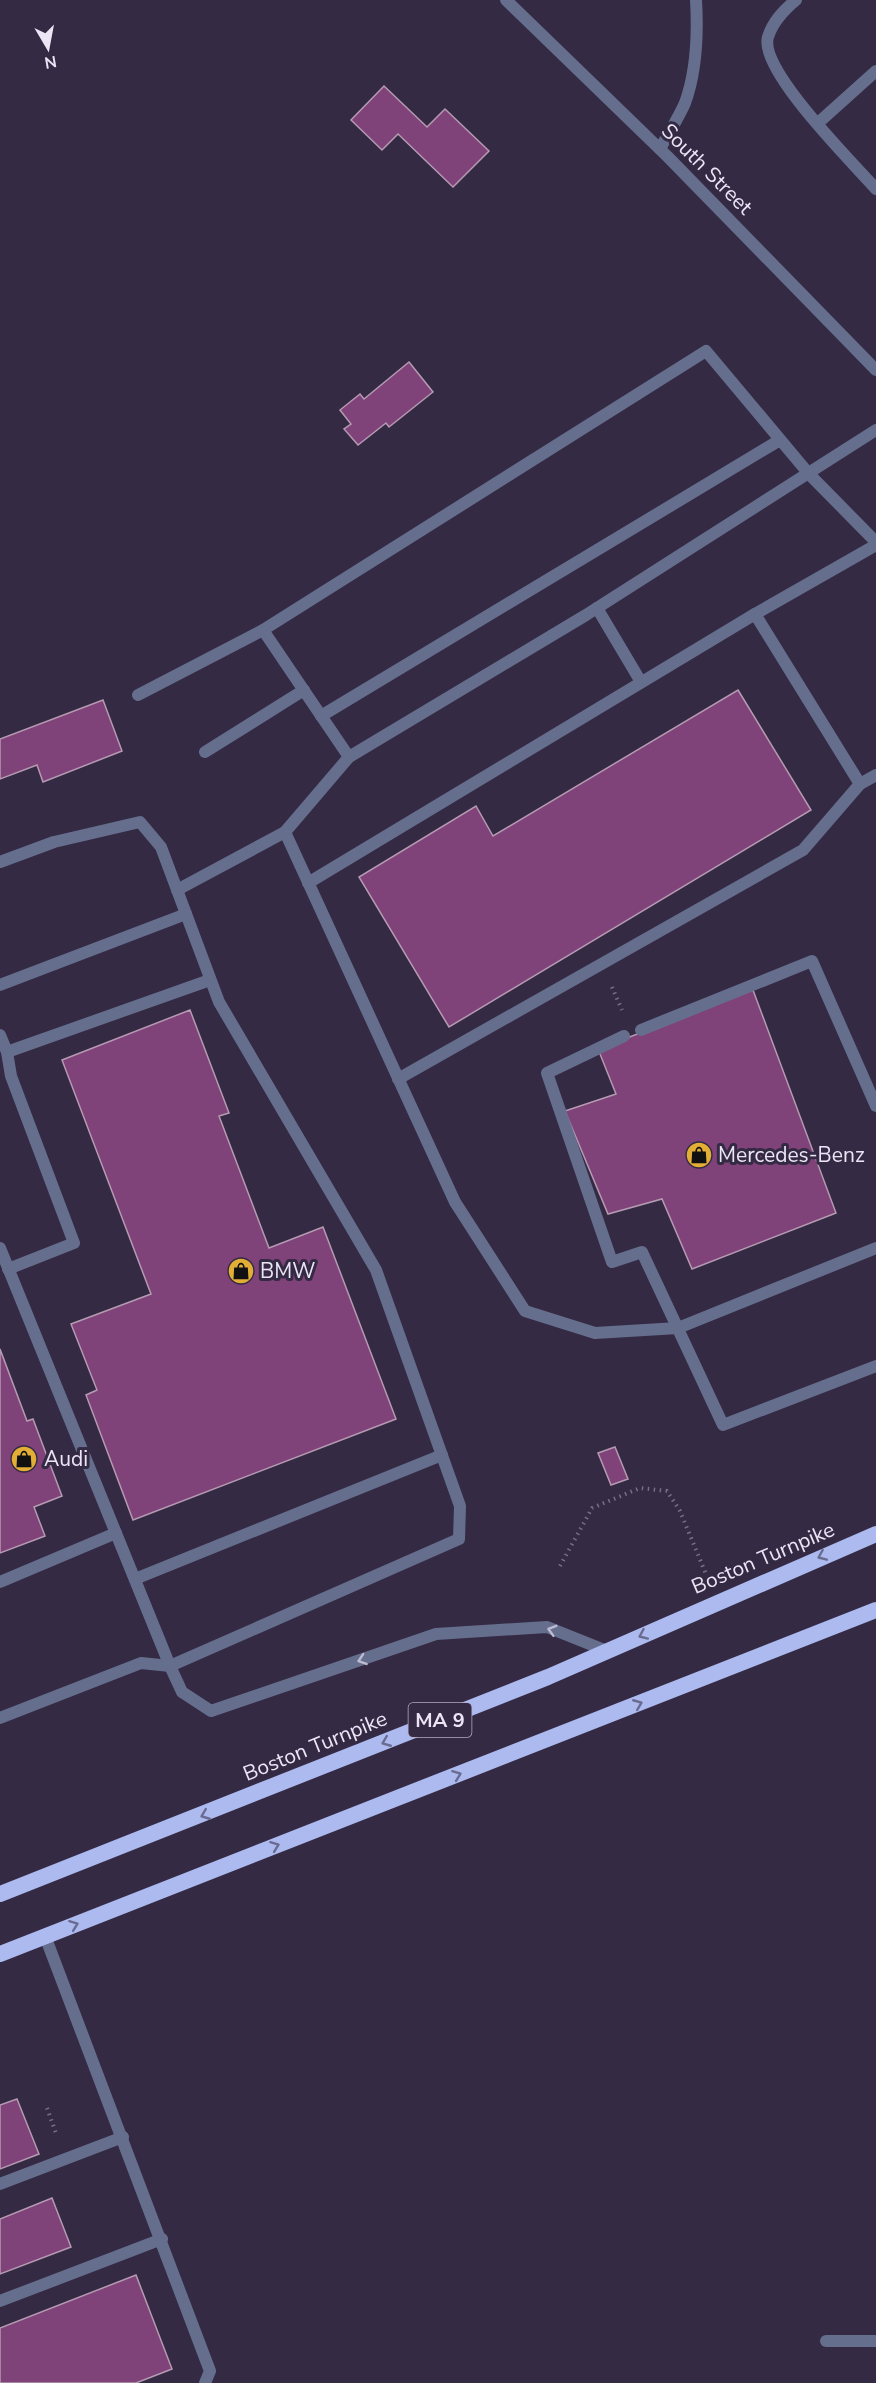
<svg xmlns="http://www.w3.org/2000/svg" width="876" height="2383" font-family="'Nunito Sans',sans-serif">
  <rect width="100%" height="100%" fill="#342a43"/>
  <!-- building -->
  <g fill="#7f437a" stroke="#b69ab2" stroke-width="1.5">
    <path d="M384,86L427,127L445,109L489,151L453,187L398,134L382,150L351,120Z"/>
    <path d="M409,362L433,392L389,427L386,423L358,445L344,429L351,424L340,410L360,394L364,399Z"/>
    <path d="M738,690L811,810L449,1027L359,877L476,806L493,836Z"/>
    <path d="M103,700L122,751L43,782L37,765L0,779V739Z"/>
    <path d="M753,990L836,1213L692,1269L662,1199L608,1214L565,1111L616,1094L598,1049Z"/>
    <path d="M190,1010L229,1113L219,1116L269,1248L323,1227L396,1419L133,1520L86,1395L97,1390L71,1324L151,1294L62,1060Z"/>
    <path d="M0,1349L27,1421L33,1419L62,1496L34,1507L45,1536L0,1553Z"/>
    <path d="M615,1447L628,1479L611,1485L598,1453Z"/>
    <path d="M17,2099L39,2154L0,2169V2105Z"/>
    <path d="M52,2198L71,2247L0,2274V2219Z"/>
    <path d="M136,2275L172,2369L136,2383H0V2328Z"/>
  </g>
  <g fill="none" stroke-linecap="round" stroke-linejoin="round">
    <!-- path -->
    <g stroke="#776f85" stroke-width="4" stroke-dasharray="1.5 4.5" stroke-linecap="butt">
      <path d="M612,987L622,1010"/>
      <path d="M560,1566L592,1508L640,1488L667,1491L680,1511L708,1579"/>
      <path d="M47,2108L57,2136"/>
    </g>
    <!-- service -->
    <g stroke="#666e8e" stroke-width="12">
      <path d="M796,0C784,10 773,21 768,37C758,69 853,163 876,189"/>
      <path d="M818,123L876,71"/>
      <path d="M660,149C668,134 678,119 685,103C697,70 698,34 696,0"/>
      <path d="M597,608L641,682"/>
      <path d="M755,614L876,545"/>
      <path d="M138,695L263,630"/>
      <path d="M321,716L780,440"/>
      <path d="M205,752L304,690"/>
      <path d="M349,757L263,630L706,351L809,474L876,542"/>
      <path d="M285,832L349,757L586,615L876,430"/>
      <path d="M0,862L54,842L140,822L161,847L219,1002L376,1270L460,1506L459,1539L170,1666L141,1663L0,1718"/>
      <path d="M308,883L755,614L860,784L876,775"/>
      <path d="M177,890L285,832L455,1202L525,1311L595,1333L678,1328L876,1248"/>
      <path d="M0,985L186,914"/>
      <path d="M641,1030L812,961L876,1106"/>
      <path d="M0,1035L7,1052"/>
      <path d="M624,1036L547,1073L612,1262L642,1252L723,1425L876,1366"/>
      <path d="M398,1079L803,850L860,784"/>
      <path d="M0,1248L170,1666L182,1692L211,1711L436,1634L547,1627L607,1651"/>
      <path d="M8,1269L74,1243L11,1076L7,1052L210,980"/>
      <path d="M135,1579L442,1455"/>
      <path d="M0,1582L116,1533"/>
      <path d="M45,1936L210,2371L205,2383"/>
      <path d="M0,2184L123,2137"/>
      <path d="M0,2301L162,2239"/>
      <path d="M826,2341H876"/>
    </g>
    <!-- tertiary -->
    <path stroke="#666e8e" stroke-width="12" d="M506,0L668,157L876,370"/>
    <!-- trunk -->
    <g stroke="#acbaf0" stroke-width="16">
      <path d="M0,1894L548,1677L876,1534"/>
      <path d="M0,1954L876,1610"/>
    </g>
  </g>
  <!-- one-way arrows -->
  <defs><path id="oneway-chevron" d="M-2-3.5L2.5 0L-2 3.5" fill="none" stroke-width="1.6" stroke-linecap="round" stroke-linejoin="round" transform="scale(1.5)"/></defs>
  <g stroke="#6a6b91">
    <use href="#oneway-chevron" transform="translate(822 1556) rotate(157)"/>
    <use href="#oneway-chevron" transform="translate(643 1635) rotate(156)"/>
    <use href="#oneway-chevron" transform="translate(638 1704) rotate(-22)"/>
    <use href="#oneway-chevron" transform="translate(386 1742) rotate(158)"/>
    <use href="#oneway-chevron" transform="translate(457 1775) rotate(-21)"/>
    <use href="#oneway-chevron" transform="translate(205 1815) rotate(158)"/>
    <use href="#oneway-chevron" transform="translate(275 1846) rotate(-21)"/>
    <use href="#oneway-chevron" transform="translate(74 1925) rotate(-21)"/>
  </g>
  <g stroke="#bcbbd2">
    <use href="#oneway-chevron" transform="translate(552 1630) rotate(-164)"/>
    <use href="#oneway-chevron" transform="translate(362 1660) rotate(161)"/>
  </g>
  <!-- icons -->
  <defs>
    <symbol id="shop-disc" viewBox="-11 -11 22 22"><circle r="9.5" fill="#e3ae35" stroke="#342a43"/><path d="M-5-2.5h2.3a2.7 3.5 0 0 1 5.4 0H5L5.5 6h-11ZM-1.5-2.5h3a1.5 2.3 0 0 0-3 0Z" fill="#111"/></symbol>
  </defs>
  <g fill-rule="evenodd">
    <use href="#shop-disc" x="684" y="1140" width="30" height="30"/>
    <use href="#shop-disc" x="226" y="1256" width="30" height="30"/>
    <use href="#shop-disc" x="9" y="1444" width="30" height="30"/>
  </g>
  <g text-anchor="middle" stroke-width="6" stroke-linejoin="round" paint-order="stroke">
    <!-- shield labels -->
    <rect fill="#342a43" stroke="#b4adc0" stroke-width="1.5" x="408.5" y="1703" width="63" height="34" rx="4.5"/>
    <g font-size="20" font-weight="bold" fill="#ebe5f6">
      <text x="440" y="1727">MA 9</text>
    </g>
    <!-- street labels -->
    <g font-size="21" fill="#ebe5f6" stroke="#342a43">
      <text transform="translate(707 169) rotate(45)" y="7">South Street</text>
      <text transform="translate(763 1558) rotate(-23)" y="7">Boston Turnpike</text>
      <text transform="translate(315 1746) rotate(-22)" y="7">Boston Turnpike</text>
    </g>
    <!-- poi labels -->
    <g font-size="21" fill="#ebe5f6" stroke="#342a43" text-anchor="start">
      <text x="718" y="1162">Mercedes-Benz</text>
      <text x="260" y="1278">BMW</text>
      <text x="44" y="1466">Audi</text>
    </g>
  </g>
  <!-- north arrow -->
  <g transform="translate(48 48) rotate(170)" stroke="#342a43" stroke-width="4.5" paint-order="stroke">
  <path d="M0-4.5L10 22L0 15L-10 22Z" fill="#ebe5f6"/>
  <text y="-9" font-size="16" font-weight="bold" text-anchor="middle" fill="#ebe5f6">N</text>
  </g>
</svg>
